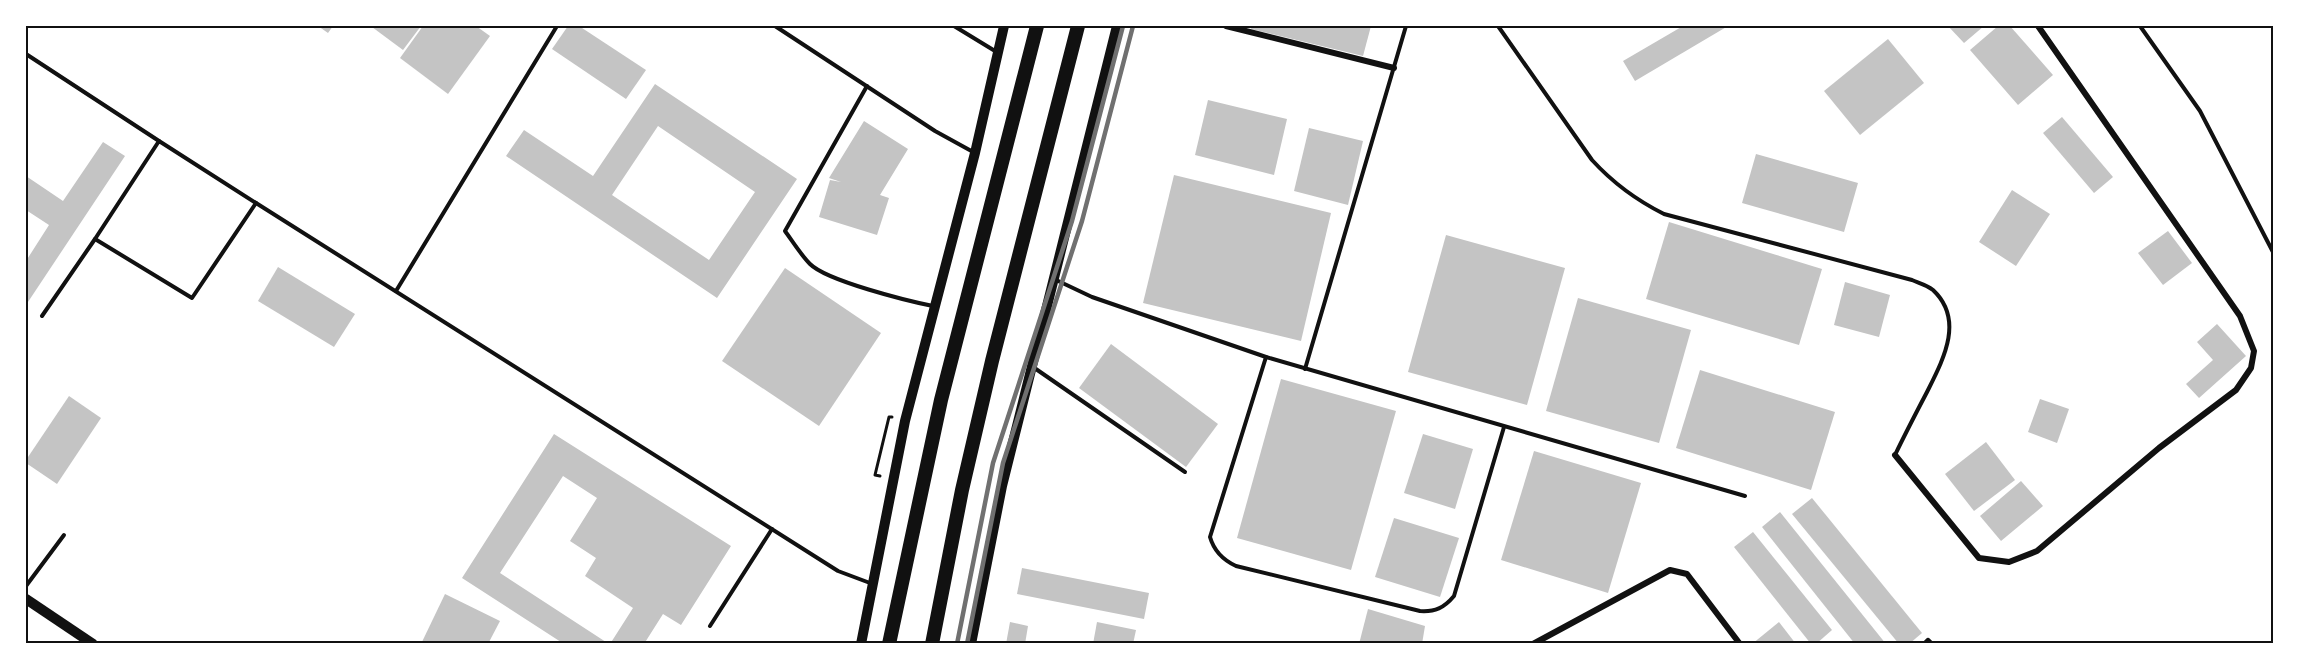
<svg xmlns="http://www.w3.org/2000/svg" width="2299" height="669" font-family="Figtree,sans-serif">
  <rect width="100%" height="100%" fill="#fff"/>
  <!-- building -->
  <g fill="#c4c4c4" fill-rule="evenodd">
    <path d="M318,26H333L328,33Z"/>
    <path d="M373,26H421L403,50L372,27Z"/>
    <path d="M423,26H476L490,36L448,94L400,58Z"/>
    <path d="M568,26H579L646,70L626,99L552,49Z"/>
    <path d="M1252,26H1371L1363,56L1251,29Z"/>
    <path d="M1683,26H1728L1635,81L1623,61Z"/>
    <path d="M1948,26H1984L1964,43Z"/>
    <path d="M1998,26H2010L2053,75L2018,105L1970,50Z"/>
    <path d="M1888,39L1924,83L1860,135L1824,91Z"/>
    <path d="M655,84L797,179L717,298L506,156L524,130L593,176ZM658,126L755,192L709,260L612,195Z"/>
    <path d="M1208,100L1287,119L1274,175L1195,155Z"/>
    <path d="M2062,117L2113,177L2094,193L2043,133Z"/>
    <path d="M864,121L908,149L880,195L889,198L877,235L819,217L830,180L841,182L829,178Z"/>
    <path d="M1309,128L1363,141L1348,205L1294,191Z"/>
    <path d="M103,142L125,156L26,305V261L49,225L26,210V176L63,201Z"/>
    <path d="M1756,154L1858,183L1844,232L1742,203Z"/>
    <path d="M1174,175L1331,213L1301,341L1143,303Z"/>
    <path d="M2012,190L2050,214L2016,266L1979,242Z"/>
    <path d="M1669,222L1822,269L1799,345L1646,299Z"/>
    <path d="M2168,231L2192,263L2163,285L2138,253Z"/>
    <path d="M1446,235L1565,268L1527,405L1408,372Z"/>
    <path d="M278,267L355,314L334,347L258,301Z"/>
    <path d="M785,268L881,333L819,426L722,361Z"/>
    <path d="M1845,282L1890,295L1879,337L1834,325Z"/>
    <path d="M1578,298L1691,330L1659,443L1546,411Z"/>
    <path d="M2217,324L2246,356L2199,398L2186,384L2213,360L2197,342Z"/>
    <path d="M1111,344L1218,424L1186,467L1079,388Z"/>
    <path d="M1700,370L1835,412L1811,490L1676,448Z"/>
    <path d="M1281,379L1396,411L1351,570L1237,538Z"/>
    <path d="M69,396L101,418L57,484L26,463V460Z"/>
    <path d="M2040,399L2069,409L2057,443L2028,432Z"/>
    <path d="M554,434L731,546L681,625L663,614L644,644H610L633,608L585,576L596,558L570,541L597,498L563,476L500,573L609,644H564L462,578Z"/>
    <path d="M1423,434L1473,449L1455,509L1404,493Z"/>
    <path d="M1986,442L2015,480L1974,511L1945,474Z"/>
    <path d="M1534,451L1641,483L1608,593L1501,560Z"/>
    <path d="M2021,481L2043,506L2001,541L1980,516Z"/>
    <path d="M1812,498L1922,633L1909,644H1899L1792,514Z"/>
    <path d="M1780,512L1886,644H1855L1762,527Z"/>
    <path d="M1394,518L1459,538L1440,597L1375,577Z"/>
    <path d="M1753,532L1832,630L1816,644H1811L1734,547Z"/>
    <path d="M1022,568L1149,593L1144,619L1017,594Z"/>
    <path d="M445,594L500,621L488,644H421Z"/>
    <path d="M1368,609L1425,626L1422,644H1359Z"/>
    <path d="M1010,622L1028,626L1025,644H1006Z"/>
    <path d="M1097,622L1136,630L1133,644H1093Z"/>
    <path d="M1779,622L1796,644H1752Z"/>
  </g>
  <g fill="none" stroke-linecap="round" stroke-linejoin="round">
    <!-- path -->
    <path stroke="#111" stroke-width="3" d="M880,476L875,475L889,417H892"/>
    <!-- service -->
    <g stroke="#111" stroke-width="4">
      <path d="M775,26L935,131L975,153"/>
      <path d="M954,26L995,51"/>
      <path d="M1498,26L1592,160C1613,183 1636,200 1664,214L1912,280C1919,283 1927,285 1933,290C1965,320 1943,360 1927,392C1916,413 1905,434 1895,455"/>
      <path d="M2140,26L2200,111L2274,254"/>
      <path d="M26,54L159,141"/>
      <path d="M867,86L785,231C793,242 801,255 810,264C827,281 908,301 933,306"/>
      <path d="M95,239L159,141L256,203"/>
      <path d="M1054,279L1092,297L1266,357L1745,496"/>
      <path d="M396,291L557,26"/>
      <path d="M42,316L95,239L192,298L256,203L838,571L870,583"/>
      <path d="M1266,357L1210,537C1214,551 1223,560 1236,566L1420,611C1435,612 1444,608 1454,596L1504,427"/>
      <path d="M1033,367L1185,472"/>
      <path d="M1305,369L1406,26"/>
      <path d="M26,586L64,535"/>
      <path d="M710,626L772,529"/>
    </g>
    <!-- minor -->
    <g stroke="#111" stroke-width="6">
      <path d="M1226,26L1394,68"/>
      <path d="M1895,455L1979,558L2009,562L2037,551L2159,448L2236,390L2251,368L2254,351L2240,316L2038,26"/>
      <path d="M1533,644L1670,570L1687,574L1740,644"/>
      <path d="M1925,644L1928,641L1931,644"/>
    </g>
    <!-- tertiary -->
    <g stroke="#111" stroke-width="10">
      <path d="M26,599L93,644"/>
      <path d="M861,644L905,421L975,153L1004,26"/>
      <path d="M971,644L1002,486L1117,26"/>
    </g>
    <!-- trunk -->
    <g stroke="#111" stroke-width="14">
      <path d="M889,644L941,400L1037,26"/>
      <path d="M932,644L962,490L992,361L1078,26"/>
    </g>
    <!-- rail -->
    <g stroke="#707070" stroke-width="4.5">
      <path d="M957,644L993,463L1072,221L1123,26"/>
      <path d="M967,644L1003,463L1082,221L1133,26"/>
    </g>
  </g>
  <!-- border -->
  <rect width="2299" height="669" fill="none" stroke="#ffffff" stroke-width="54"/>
  <rect x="27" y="27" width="2245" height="615" fill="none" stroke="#111" stroke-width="2"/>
</svg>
